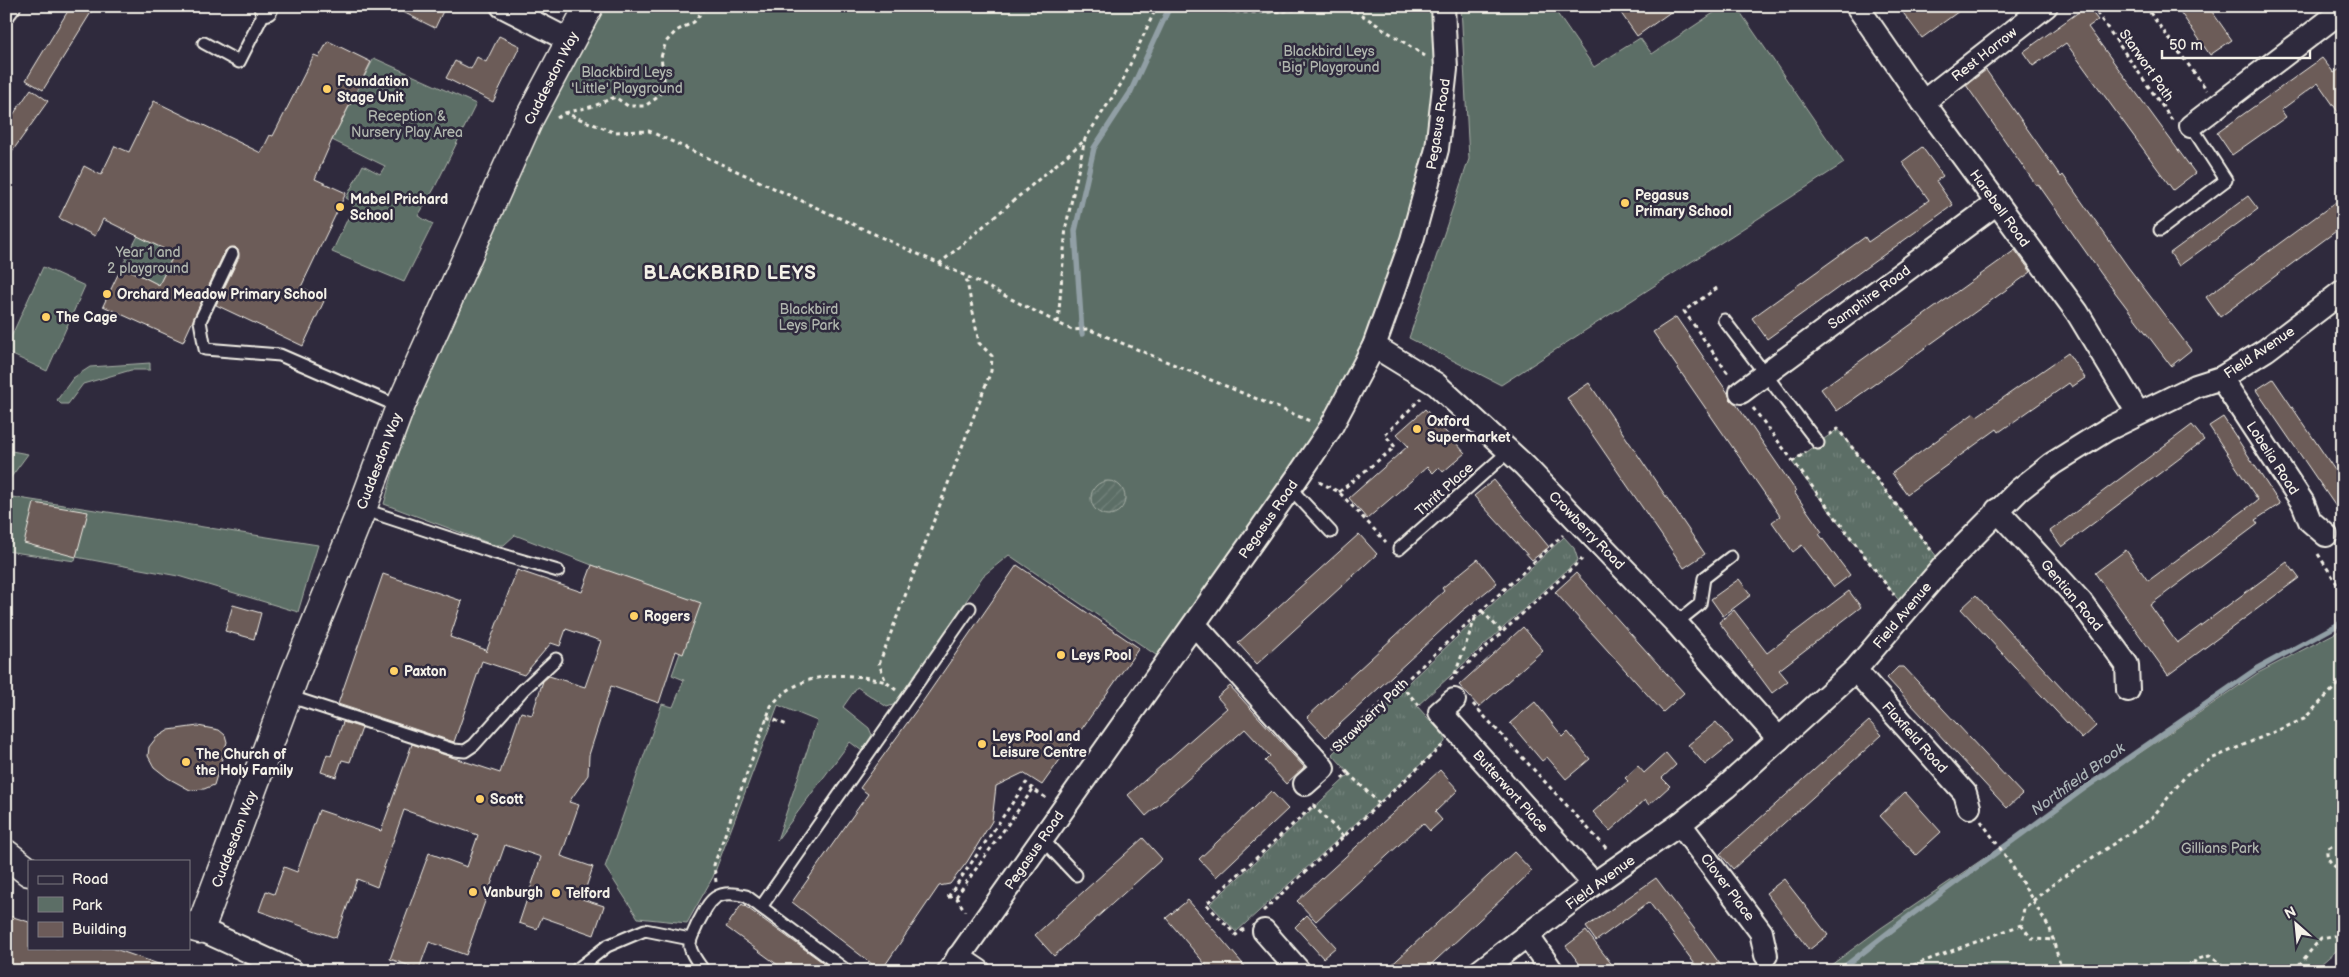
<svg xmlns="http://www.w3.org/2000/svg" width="2349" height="977" font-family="'Balsamiq Sans',sans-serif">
  <defs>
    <pattern id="grass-tufts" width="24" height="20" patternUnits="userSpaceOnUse" patternTransform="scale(1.25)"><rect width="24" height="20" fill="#5c6e66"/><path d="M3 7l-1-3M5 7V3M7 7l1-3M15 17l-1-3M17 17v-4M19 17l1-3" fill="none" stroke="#74837c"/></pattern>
    <pattern id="garden-furrows" width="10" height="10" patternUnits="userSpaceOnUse" patternTransform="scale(1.25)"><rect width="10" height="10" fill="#5c6e66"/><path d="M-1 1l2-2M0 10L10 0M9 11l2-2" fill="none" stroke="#74837c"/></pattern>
  </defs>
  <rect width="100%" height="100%" fill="#2f2a3d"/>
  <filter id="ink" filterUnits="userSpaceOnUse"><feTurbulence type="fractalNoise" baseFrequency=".02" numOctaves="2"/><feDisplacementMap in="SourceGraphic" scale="10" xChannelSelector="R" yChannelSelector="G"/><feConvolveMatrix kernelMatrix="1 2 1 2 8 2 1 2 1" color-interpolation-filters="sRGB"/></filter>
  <g filter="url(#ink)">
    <!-- grass -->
    <g fill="url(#grass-tufts)" stroke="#a8b0a7">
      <path d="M1838,429L1944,566L1907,611L1792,462Z"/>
      <path d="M6,450L28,454L6,484Z"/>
      <path d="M1564,537L1574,548L1578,560L1417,706L1445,737V742L1236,932L1210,904L1350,774L1332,754Z"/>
    </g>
    <!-- park -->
    <g fill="#5c6e66" stroke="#a8b0a7">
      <path d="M589,6H1443L1437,149L1374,346L1195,625L1156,655L1009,555L983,576L896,704L887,707L857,687L843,707L869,728L872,735L862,751L850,742L777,840L817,721L778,705L713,877L687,923L638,918L605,867L662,704L673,707L684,680L672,675L697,606L515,535L504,545H494L384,504L411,408Z"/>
      <path d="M1461,6H1552L1594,67L1640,38L1652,54L1724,6H1736L1844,163L1501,385L1409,338L1469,159Z"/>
      <path d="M374,58L476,104L434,189L418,216L433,224L404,282L332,252L355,203L346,198L363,165L380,174L385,166L332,140Z"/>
      <path d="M138,236L174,254L159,285L122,266Z"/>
      <path d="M43,267L85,286L47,371L6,352V348Z"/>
      <path d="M150,363V370H131L83,384L68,404H61L57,400L73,378L90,367Z"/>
      <path d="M6,496L318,545L298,612L178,576L76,557L75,561L6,551Z"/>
      <path d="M2343,629V945L2313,971H1823L1881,928L2258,673Z"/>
    </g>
    <!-- garden -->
    <circle fill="url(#garden-furrows)" stroke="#a8b0a7" cx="1108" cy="498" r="17"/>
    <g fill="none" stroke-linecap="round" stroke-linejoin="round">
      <!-- stream -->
      <g stroke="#919fa5" stroke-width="5.5">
        <path d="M1082,334L1075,231L1094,148L1130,93L1170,6"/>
        <path d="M1839,971L1911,915L2082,790L2255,670L2343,622"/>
      </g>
    </g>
    <!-- building -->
    <g fill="#6c5b59" stroke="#f4f1e8">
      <path d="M71,6H95L43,90L26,80Z"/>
      <path d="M391,6H434L443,11L435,28Z"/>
      <path d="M1616,6H1679L1637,36Z"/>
      <path d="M1898,6H1966L1922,38Z"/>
      <path d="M2087,6L2098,20L2088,27L2195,173L2173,190L2066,43L2033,66L2023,52Z"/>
      <path d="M2176,6H2208L2232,40L2210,55Z"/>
      <path d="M499,36L520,46L493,102L446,78L455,61L471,69L477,57L486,62Z"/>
      <path d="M328,41L371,62L332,140L315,179L346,193L301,287L325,299L303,346L216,305L239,257L238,250L235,247L228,248L225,251L183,342L103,306L122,266L159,285L174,254L103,219L95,236L59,218L84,166L101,175L115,146L129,152L154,101L261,153L270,135L273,136L314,55L319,57Z"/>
      <path d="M2322,58L2334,73L2343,67V119L2318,83L2281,110L2286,117L2232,155L2217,133Z"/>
      <path d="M1986,70L2061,177L2063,175L2128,267L2191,350L2171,366L2102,275L2038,184L2036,185L1966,85Z"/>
      <path d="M31,89L48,101L6,160V125Z"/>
      <path d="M1922,147L1943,176L1936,181L1953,205L1767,339L1752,318L1865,237L1868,242L1929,200L1902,162Z"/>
      <path d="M2248,196L2258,209L2179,266L2170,253Z"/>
      <path d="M2343,197V226L2220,317L2206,297Z"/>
      <path d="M2015,250L2031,272L1837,411L1821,389Z"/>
      <path d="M1676,317L1728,393L1730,399L1736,404L1796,491L1794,492L1822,532L1819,534L1850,575L1834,587L1802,545L1793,552L1772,522L1780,516L1653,332Z"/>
      <path d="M2068,353L2085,378L2072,387L2069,383L1999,432L1997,429L1907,494L1892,473L1974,413L1977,416Z"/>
      <path d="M2273,379L2343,482V517L2256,390Z"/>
      <path d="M1589,383L1705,554L1684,568L1567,398Z"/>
      <path d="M1425,409L1465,453L1443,472L1439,467L1433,473L1427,467L1367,519L1349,498L1408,446L1397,434Z"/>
      <path d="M2223,417L2280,504L2255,520L2258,524L2150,605L2177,643L2287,562L2299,578L2168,675L2095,573L2126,550L2148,581L2258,500L2209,426Z"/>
      <path d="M2192,425L2204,440L2062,547L2050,531Z"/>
      <path d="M1494,480L1549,547L1532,560L1474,496Z"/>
      <path d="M34,503L88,512L76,557L24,543Z"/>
      <path d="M1359,534L1377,554L1257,664L1238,643Z"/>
      <path d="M1478,559L1497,583L1461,612L1326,737L1307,717L1444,591L1442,588Z"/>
      <path d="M592,565L701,603L683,654L676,651L659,703L611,686L589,755L588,775L569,802L579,805L561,856L593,867L582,899L604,906L594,935L542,917L537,929L519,923L541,857L505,845L466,955L429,942L419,969L390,959L429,853L467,867L478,835L404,810L377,887L357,879L336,938L259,911L266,891L274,894L284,867L297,872L319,810L381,831L412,744L500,773L521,712L532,715L543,681L549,676L585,687L601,641L566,629L560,646L551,643L524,675L482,661L454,742L338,704L383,574L462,601L450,637L486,650V652L517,570L582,592Z"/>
      <path d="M1017,565L1139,648L1042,785L1023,773L996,786L992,821L967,862L950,884L939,886L881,971L792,902L868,794L860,788L923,701Z"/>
      <path d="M1576,573L1684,693L1663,712L1555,592Z"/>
      <path d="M1739,579L1751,595L1723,616L1711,599Z"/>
      <path d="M1849,591L1861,607L1779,670L1788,681L1772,693L1719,622L1734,610L1767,653Z"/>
      <path d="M1976,595L2096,726L2082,739L1961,609Z"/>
      <path d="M233,605L261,613L254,639L225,631Z"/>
      <path d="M1523,627L1543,650L1479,707L1459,685Z"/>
      <path d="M1898,667H1904L2022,794L2007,808L1887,678Z"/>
      <path d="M1230,686L1304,767L1286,784L1265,761L1270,756L1245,729L1146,816L1128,795L1227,708L1217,697Z"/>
      <path d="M1535,702L1563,737L1568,732L1590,759L1566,779L1547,757L1542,761L1510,723Z"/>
      <path d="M1869,721L1882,735L1733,869L1720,854Z"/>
      <path d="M343,722L362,728L350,762L342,760L336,777L321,772L327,754L331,756Z"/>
      <path d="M1716,722L1733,742L1705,765L1688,745Z"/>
      <path d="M198,726L219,730L225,735L227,742L214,785L204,789L190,790L168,778L154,767L148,756L149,747L156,738L169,730Z"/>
      <path d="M1666,753L1676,765L1662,778L1670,786L1649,805L1645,800L1610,831L1593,812L1628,781L1625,778L1638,766L1644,773Z"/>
      <path d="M1440,770L1458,790L1435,812L1442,820L1430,831L1423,823L1316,921L1297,901Z"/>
      <path d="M1271,791L1288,809L1216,877L1199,859Z"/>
      <path d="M1905,792L1941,832L1916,855L1880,816Z"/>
      <path d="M1143,838L1162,859L1054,956L1035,935Z"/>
      <path d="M1514,852L1532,871L1424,971H1385Z"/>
      <path d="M1656,878L1696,931L1725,971H1700L1649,902L1596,941L1586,927Z"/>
      <path d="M1784,879L1828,935L1809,950L1766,893Z"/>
      <path d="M1188,900L1249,971H1211L1166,918Z"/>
      <path d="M742,904L832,969L834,971H786L726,927Z"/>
      <path d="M1307,915L1336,947L1323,958L1295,927Z"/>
      <path d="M10,916L29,922V948H112L170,968L169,971H6V930Z"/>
      <path d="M1586,931L1617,971H1585L1566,946Z"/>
    </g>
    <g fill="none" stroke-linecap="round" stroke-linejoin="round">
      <defs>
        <g id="service">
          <path d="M204,43L239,62L266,9"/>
          <path d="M2160,230L2226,180L2191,126"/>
          <path d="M232,254L200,321L205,349L280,355L400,407"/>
          <path d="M1724,320L1818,443"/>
          <path d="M1290,488L1331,532"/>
          <path d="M362,509L489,551L558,571"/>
          <path d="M1399,549L1509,451"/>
          <path d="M1676,623L1700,604L1704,578L1731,557"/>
          <path d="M288,696L454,750L465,751L474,745L523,690L556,659"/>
          <path d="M1042,839L1076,875"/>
          <path d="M761,907L970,608"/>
          <path d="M575,971L607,946L645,930L690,939"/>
          <path d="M704,971C699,964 692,956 690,947C689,939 694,933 697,925C710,900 715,888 746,896L847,971"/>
        </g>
        <g id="minor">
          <path d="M502,6L570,41"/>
          <path d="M1857,6L1923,102L2077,312L2138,413"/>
          <path d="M266,9L267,6"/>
          <path d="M6,10L9,6"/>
          <path d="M1923,102L2046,6"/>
          <path d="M2191,126L2343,10"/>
          <path d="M1374,346L1436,384L1525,466L1676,623L1779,739"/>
          <path d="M2221,378L2303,503L2310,521L2326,535"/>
          <path d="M1741,392L1997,203"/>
          <path d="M1997,510L2081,602L2127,665L2128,690"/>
          <path d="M1195,625L1323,768L1305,784"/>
          <path d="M1855,670L1965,793L1969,807"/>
          <path d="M1454,700L1440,712L1594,884"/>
          <path d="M1680,824L1761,932L1766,955"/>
          <path d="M200,929L292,971"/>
          <path d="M1264,931L1299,971"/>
          <path d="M1527,935L1552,971"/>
          <path d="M958,957L979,971"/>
          <path d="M949,971L1297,478L1330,429L1374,346L1412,240L1437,149L1446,69L1443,6"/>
          <path d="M1480,971L1594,884L1680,824L1726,787L1855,670L1944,566L2019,490L2052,464L2108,429L2196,386L2221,378L2266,350L2343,291"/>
        </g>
        <g id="tertiary">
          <path d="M6,854L29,872"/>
          <path d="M189,926L200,929L296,672L362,509L400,407L530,117L589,6"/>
        </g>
      </defs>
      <!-- service casing -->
      <use href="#service" stroke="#f4f1e8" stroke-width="15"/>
      <!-- minor casing -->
      <use href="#minor" stroke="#f4f1e8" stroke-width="26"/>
      <!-- tertiary casing -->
      <use href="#tertiary" stroke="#f4f1e8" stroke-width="31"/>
      <!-- path -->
      <g stroke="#f4f1e8" stroke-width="3" stroke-dasharray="4 4" stroke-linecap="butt">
        <path d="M1196,6C1238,15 1275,14 1316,6"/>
        <path d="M1348,6L1425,56"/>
        <path d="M2092,6L2172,120"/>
        <path d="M2145,6L2207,90"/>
        <path d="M6,39L10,30"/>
        <path d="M665,86L674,87"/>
        <path d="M565,113L594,106L615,97L628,106H645L658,97L665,86L661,57L666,42L676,31L694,22L706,6"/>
        <path d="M557,118L565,113L613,132L649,131L966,276L1072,330L1088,329L1310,421"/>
        <path d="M939,264L1085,140"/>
        <path d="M1717,288L1684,311L1729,375"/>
        <path d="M1058,323L1066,226L1085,139L1121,84L1157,6"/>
        <path d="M1753,408L1894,595"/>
        <path d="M1829,435L1838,429L1931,550"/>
        <path d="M1792,462L1806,452"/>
        <path d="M1319,482L1339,492L1386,542"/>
        <path d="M1339,492L1395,447L1385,435L1421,398"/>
        <path d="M2318,554L2343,593"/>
        <path d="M1482,611L1502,632"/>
        <path d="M1455,674L1476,616"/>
        <path d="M1450,680L1582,559"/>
        <path d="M1400,685L1421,707"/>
        <path d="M896,690L886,682L879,664L991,371L992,356L979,343L966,277"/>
        <path d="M1473,704L1608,850"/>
        <path d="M767,717L787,725"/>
        <path d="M1333,748L1563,535"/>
        <path d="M1348,773L1380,804"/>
        <path d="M1342,779L1348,773L1343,767"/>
        <path d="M1313,805L1344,837"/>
        <path d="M1981,821L2009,861L2050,929L2062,971"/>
        <path d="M2332,846L2327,849C2326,859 2331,863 2338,869V920L2343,925"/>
        <path d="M716,882L714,865L771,706C800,671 845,671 886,682"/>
        <path d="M948,897H956L1033,789L1046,798"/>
        <path d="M948,897L1026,783L1033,789"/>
        <path d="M956,897L965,911"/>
        <path d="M1263,911L1444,744"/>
        <path d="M2021,925L2032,939L2055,940"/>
        <path d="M1244,929L1236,935L1206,904L1315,804"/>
        <path d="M1898,971L2021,925L2024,908L2057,881L2151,819L2187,774L2211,759L2304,719L2343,679"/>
        <path d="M2190,971C2192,960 2200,958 2210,956L2226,968L2253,971"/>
        <path d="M2284,971L2299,965L2321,938L2343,934"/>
      </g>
      <!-- service -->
      <use href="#service" stroke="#2f2a3d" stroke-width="11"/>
      <!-- minor -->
      <use href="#minor" stroke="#2f2a3d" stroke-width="22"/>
      <!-- tertiary -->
      <use href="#tertiary" stroke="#2f2a3d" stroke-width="28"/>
    </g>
  </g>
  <!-- markers -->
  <g fill="#ffd166" stroke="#2f2a3d" stroke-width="2">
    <circle cx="327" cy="89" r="5"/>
    <circle cx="1625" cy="203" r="5"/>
    <circle cx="340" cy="207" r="5"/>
    <circle cx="107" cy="294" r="5"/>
    <circle cx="46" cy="317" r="5"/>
    <circle cx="1417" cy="429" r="5"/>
    <circle cx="634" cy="616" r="5"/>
    <circle cx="1061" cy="655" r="5"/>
    <circle cx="394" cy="671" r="5"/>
    <circle cx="982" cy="744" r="5"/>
    <circle cx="186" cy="762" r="5"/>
    <circle cx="480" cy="799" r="5"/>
    <circle cx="473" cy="892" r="5"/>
    <circle cx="556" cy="893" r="5"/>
  </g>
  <g text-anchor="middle" stroke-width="5" stroke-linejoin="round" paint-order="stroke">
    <!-- park labels -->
    <g font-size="14" fill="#b0b6ae" stroke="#2f2a3d">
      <text x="1329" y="56">Blackbird Leys<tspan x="1329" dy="16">'Big' Playground</tspan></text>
      <text x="627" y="77">Blackbird Leys<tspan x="627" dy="16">'Little' Playground</tspan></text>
      <text x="407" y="121">Reception &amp;<tspan x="407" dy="16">Nursery Play Area</tspan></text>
      <text x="148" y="257">Year 1 and<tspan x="148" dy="16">2 playground</tspan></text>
      <text x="809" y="314">Blackbird<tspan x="809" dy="16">Leys Park</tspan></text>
      <text x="2220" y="853">Gillians Park</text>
    </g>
    <!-- street labels -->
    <g font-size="14" fill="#f4f1e8" stroke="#2f2a3d">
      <text transform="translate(1984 54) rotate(-38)" y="5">Rest Harrow</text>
      <text transform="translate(2147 65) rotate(55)" y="5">Starwort Path</text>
      <text transform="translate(551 78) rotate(-63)" y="5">Cuddesdon Way</text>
      <text transform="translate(1438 124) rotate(-81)" y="5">Pegasus Road</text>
      <text transform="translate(2000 208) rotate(54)" y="5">Harebell Road</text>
      <text transform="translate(1869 297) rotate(-36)" y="5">Samphire Road</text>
      <text transform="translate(2259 352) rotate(-34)" y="5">Field Avenue</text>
      <text transform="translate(2273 458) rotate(57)" y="5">Lobelia Road</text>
      <text transform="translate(379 461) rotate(-69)" y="5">Cuddesdon Way</text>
      <text transform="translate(1444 489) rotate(-42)" y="5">Thrift Place</text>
      <text transform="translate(1268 519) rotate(-55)" y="5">Pegasus Road</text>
      <text transform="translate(1587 530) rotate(46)" y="5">Crowberry Road</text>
      <text transform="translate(2072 595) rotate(50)" y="5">Gentian Road</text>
      <text transform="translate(1902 615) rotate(-50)" y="5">Field Avenue</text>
      <text transform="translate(1370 715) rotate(-44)" y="5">Strawberry Path</text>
      <text transform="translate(1915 737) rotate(48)" y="5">Flaxfield Road</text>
      <text transform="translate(1511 791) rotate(48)" y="5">Butterwort Place</text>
      <text transform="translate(234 839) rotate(-69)" y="5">Cuddesdon Way</text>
      <text transform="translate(1034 850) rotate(-55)" y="5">Pegasus Road</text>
      <text transform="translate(1600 882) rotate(-36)" y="5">Field Avenue</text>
      <text transform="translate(1728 887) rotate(53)" y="5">Clover Place</text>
    </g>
    <!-- poi labels -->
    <g font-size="14" font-weight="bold" fill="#f4f1e8" stroke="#2f2a3d" text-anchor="start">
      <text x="337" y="86">Foundation<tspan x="337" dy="16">Stage Unit</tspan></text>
      <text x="1635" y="200">Pegasus<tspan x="1635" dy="16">Primary School</tspan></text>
      <text x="350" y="204">Mabel Prichard<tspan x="350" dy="16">School</tspan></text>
      <text x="117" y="299">Orchard Meadow Primary School</text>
      <text x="56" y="322">The Cage</text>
      <text x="1427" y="426">Oxford<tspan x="1427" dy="16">Supermarket</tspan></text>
      <text x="644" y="621">Rogers</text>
      <text x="1071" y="660">Leys Pool</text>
      <text x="404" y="676">Paxton</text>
      <text x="992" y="741">Leys Pool and<tspan x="992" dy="16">Leisure Centre</tspan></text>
      <text x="196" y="759">The Church of<tspan x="196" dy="16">the Holy Family</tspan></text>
      <text x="490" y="804">Scott</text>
      <text x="483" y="897">Vanburgh</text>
      <text x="566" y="898">Telford</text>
    </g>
    <!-- water labels -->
    <g font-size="15" font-style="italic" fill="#aab4b6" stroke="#2f2a3d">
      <text transform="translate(2078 779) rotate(-36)" y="5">Northfield Brook</text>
    </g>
    <!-- district labels -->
    <g font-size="19" font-weight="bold" letter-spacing="1" fill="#f4f1e8" stroke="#2f2a3d">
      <text x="730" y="279">BLACKBIRD LEYS</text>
    </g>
  </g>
  <!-- margin -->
  <rect width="2349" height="977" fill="none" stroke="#2f2a3d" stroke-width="25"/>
  <rect x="12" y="12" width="2324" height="952" fill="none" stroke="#f4f1e8" stroke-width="2" filter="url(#ink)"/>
  <!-- legend -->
  <rect x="28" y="860" width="162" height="90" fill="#2f2a3d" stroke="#7e7a81"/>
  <rect x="38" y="876" width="25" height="8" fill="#2f2a3d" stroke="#7e7a81"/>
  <text x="72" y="884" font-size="15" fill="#f4f1e8">Road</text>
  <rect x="38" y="897" width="25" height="15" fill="#5c6e66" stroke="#7e7a81"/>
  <text x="72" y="910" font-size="15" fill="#f4f1e8">Park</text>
  <rect x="38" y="922" width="25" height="15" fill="#6c5b59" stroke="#7e7a81"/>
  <text x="72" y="934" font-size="15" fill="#f4f1e8">Building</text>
  <!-- north arrow -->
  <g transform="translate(2296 924) rotate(333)" stroke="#2f2a3d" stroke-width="4" paint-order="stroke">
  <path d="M0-4L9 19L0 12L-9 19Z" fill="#f4f1e8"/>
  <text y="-8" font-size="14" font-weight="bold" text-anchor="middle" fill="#f4f1e8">N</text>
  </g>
  <!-- scale -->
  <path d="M2162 50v8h148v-8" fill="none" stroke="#f4f1e8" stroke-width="2.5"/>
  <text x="2169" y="50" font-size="15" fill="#f4f1e8" stroke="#2f2a3d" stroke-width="4" paint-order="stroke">50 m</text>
</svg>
